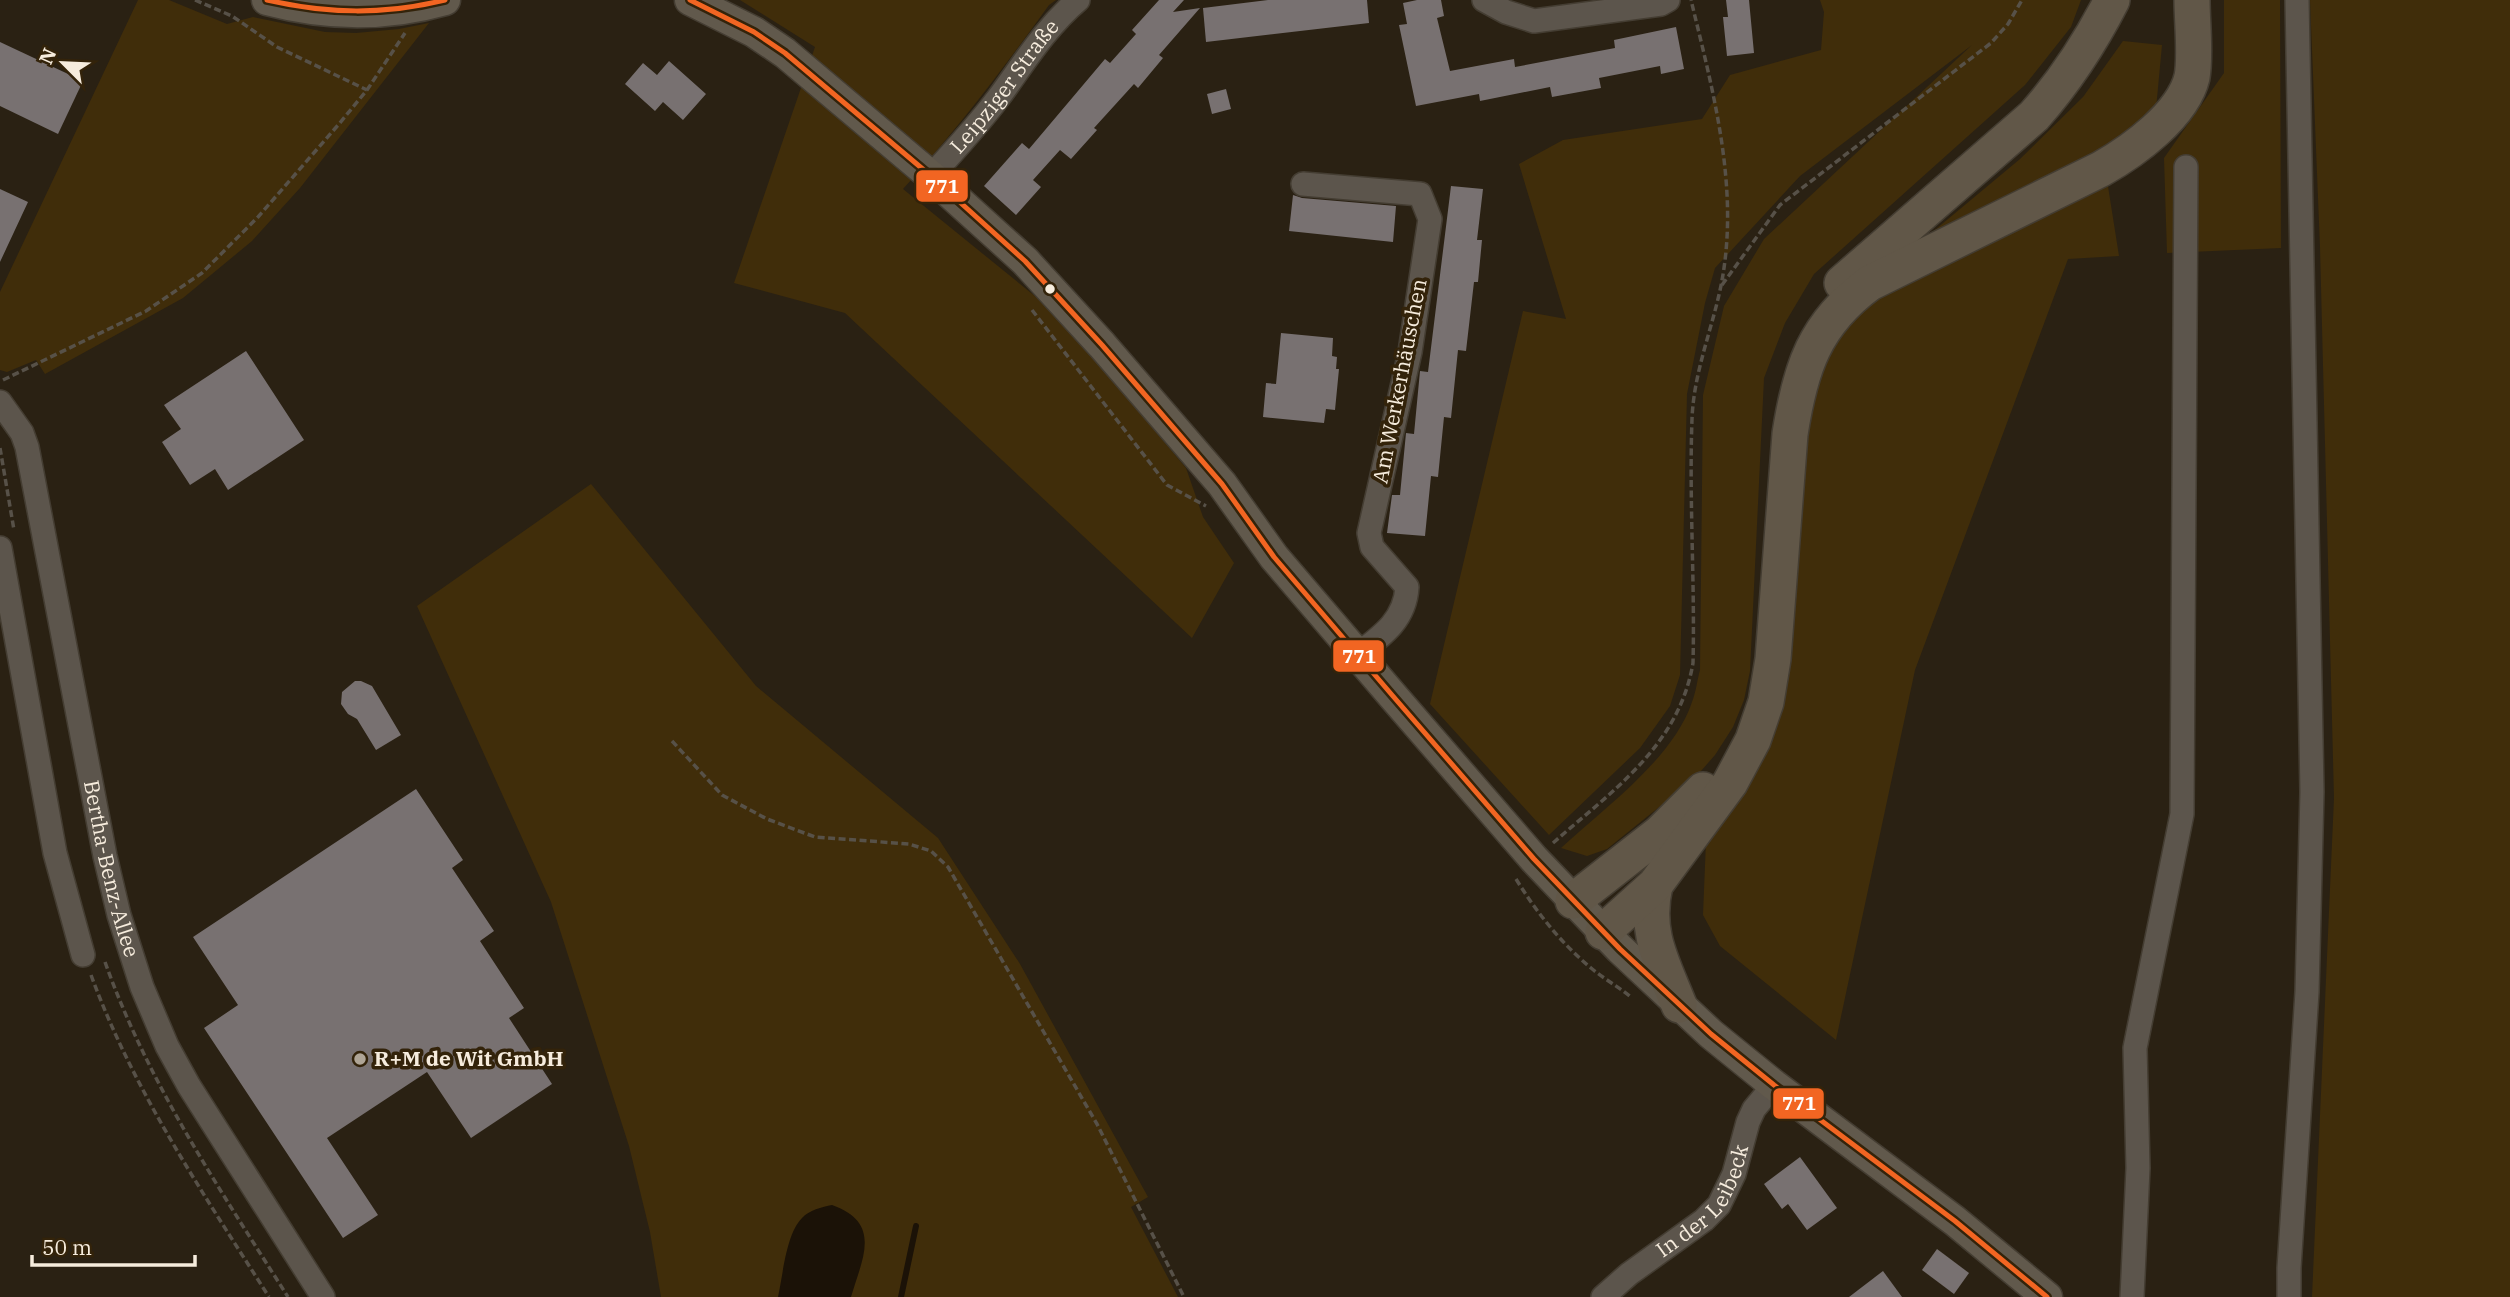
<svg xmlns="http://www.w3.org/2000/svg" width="2510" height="1297" font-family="'IBM Plex Serif',serif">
  <rect width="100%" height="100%" fill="#2a2113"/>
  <!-- green -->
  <g fill="#402d0a">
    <path d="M138,0H169L227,24L253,17L325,32L356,33L399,29L429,23L300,188L252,241L183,298L45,374L36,360L7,372L0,370V292Z"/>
    <path d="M740,0H1056L1049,5C1003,69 956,131 903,189L1057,314L1186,468L1203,517L1234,563L1192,638L845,313L734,283L815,47Z"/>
    <path d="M1820,0H2081L2071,27L2025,85L1814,274L1785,323L1764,378L1750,671L1744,700L1733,727L1715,755L1694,779L1607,849L1587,856L1561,848C1604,808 1673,759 1692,702C1696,692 1697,681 1700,670L1703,395L1724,306L1764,239L1972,45L1800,176L1715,268L1705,303L1687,394L1680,675L1670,706L1640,748L1549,835L1430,704L1523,311L1566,319L1519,164L1563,140L1702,119L1730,75L1821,50L1824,12Z"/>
    <path d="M2224,0H2280L2281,248L2167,253L2164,158L2224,73Z"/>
    <path d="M2310,0H2510V1297H2312L2334,798L2320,247Z"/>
    <path d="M2123,41L2162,45L2156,109L2120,140L1918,244L2020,159L2083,97Z"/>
    <path d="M2107,180L2119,256L2068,259L1915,670L1836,1040L1720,946L1703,915L1706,841L1759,760L1804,417L1823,356L1863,308L1940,256Z"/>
    <path d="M591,484L756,686L938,838L1020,964L1148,1197L1131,1207L1178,1297H661L650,1232L629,1146L551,902L417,606Z"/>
  </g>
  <!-- water -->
  <path fill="#1b1207" d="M832,1205C883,1223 862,1259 851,1297H778C783,1275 786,1234 802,1218C809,1210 822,1207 832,1205Z"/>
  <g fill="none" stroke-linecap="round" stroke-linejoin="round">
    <!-- stream -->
    <path stroke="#1b1207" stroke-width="6" d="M901,1297L916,1226"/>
  </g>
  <!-- building -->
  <g fill="#787171">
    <path d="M1159,0H1184L1173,12L1200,8L1159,55L1163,58L1138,88L1134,84L1094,128L1097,130L1071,159L1060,150L1033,180L1041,187L1016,215L984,186L1022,143L1029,149L1105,59L1110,63L1136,34L1132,30Z"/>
    <path d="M1268,0H1367L1369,23L1206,42L1203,8Z"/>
    <path d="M1417,0H1441L1444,16L1437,18L1450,71L1514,59L1515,67L1615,48L1614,40L1676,27L1684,69L1661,74L1660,66L1599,78L1601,88L1552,97L1550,87L1480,101L1479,94L1416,106L1399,25L1407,24L1403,3Z"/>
    <path d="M1726,0H1749L1754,53L1727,56L1723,17H1728Z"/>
    <path d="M0,42L83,81L58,134L0,106Z"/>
    <path d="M669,61L706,94L683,120L663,102L655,111L625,84L643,63L657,75Z"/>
    <path d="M1226,89L1231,109L1212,114L1207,94Z"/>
    <path d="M1451,186L1483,189L1477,240H1482L1478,282H1474L1466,351L1458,350L1451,418L1444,417L1438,477L1431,476L1425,536L1387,533L1392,495H1400L1406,433L1414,434L1420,371L1428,372Z"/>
    <path d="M0,189L28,202L0,262Z"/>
    <path d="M1293,195L1302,198L1396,206L1393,242L1289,231Z"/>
    <path d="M1281,333L1333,338L1332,356L1337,357L1336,369H1339L1335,410L1326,409L1324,423L1263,417L1266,383L1276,384Z"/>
    <path d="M246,351L304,440L228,490L215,469L190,485L162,442L181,429L164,405Z"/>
    <path d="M355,681H361L372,686L401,735L376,750L357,719L348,714L341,704L342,692Z"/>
    <path d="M416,789L463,860L452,868L494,931L480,941L524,1008L509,1018L552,1084L471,1138L427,1072L327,1138L378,1215L343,1238L204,1028L238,1005L193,937Z"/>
    <path d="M1800,1157L1837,1208L1807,1230L1788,1204L1782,1209L1764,1184Z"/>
    <path d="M1937,1249L1969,1273L1954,1294L1922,1270Z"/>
    <path d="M1883,1271L1902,1297H1849Z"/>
  </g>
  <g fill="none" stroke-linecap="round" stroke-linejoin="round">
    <defs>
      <g id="minor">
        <path d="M1484,0L1506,12L1534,21L1661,4L1668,0"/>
        <path id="s1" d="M931,176C954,151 978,125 999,97C1024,63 1045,28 1078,0"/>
        <path d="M1303,184L1420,194L1430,219L1410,352L1369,533L1372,547L1407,587C1405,620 1382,636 1358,654"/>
        <path id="s2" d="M0,402L22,433L27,447L105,856L119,915L142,987L167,1046L189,1086L323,1297"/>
        <path d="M0,548L55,853L83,955"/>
        <path id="s3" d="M1603,1297L1629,1274L1704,1220L1719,1205L1734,1174L1748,1122L1754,1109L1774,1085"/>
        <path d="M2132,1297L2138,1168L2135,1048L2182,814L2186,167"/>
        <path d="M2289,1297V1268L2307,992L2312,792L2297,0"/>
      </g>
      <g id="major">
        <path d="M267,0C327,16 385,17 445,0"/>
        <path d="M690,0L754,32L785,53L931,176L1025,261L1102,345L1222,484L1274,557L1392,695L1534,859L1620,949L1711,1034L1774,1085L1955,1221L2047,1297"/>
      </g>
      <g id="highway">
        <path d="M1842,283L2034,116C2066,80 2090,43 2112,0"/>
        <path d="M1655,885C1644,933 1662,962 1679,1005"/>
        <path d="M1573,901L1660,833L1703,790"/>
        <path d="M1603,932L1655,885L1730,783L1753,740L1766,702L1773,659L1790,434C1800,369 1814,324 1870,283L2101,169C2133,151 2183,115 2192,77C2196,55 2192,23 2192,0"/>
      </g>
    </defs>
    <!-- minor casing -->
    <use href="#minor" stroke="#443d32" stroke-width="26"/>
    <!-- major casing -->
    <use href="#major" stroke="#443d32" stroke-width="33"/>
    <!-- highway casing -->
    <use href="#highway" stroke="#443d32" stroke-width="38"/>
    <!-- path -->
    <g stroke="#575148" stroke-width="3.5" stroke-dasharray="7 3.5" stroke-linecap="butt">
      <path d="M195,0L232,16L277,47L367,90"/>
      <path d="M1722,285L1780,205L1991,43L2008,24L2022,0"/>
      <path d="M1032,310L1167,485L1206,506"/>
      <path d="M3,380L146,311L202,273L258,217L339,124L367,90L405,33"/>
      <path d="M0,448L14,530"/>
      <path d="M672,741L722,795L767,819L815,837L909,844L931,851L948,867L1097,1124L1184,1297"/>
      <path d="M1553,843C1612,791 1679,746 1693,663C1695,582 1689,500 1692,419C1694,366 1717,319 1724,268C1737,178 1712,87 1691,0"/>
      <path d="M1516,879C1537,913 1561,943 1591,968C1604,979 1619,987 1632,998"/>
      <path d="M105,962C149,1085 219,1188 288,1297"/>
      <path d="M91,975C134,1092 203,1193 269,1297"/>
    </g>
    <!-- minor -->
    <use href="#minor" stroke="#5c554c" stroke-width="23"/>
    <!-- major -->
    <use href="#major" stroke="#61594c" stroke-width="30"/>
    <!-- highway -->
    <use href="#highway" stroke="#615748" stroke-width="35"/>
    <defs>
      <g id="bus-1">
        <path d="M267,0C328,14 384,15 445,0"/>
        <path d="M690,0L754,32L785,53L931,176L1025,261L1102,345L1222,484L1274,557L1392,695L1534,859L1620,949L1711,1034L1774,1085L1955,1221L2047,1297"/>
      </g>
    </defs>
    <!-- bus-1 casing -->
    <use href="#bus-1" stroke="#33230a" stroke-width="10"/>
    <!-- bus-1 -->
    <use href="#bus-1" stroke="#f26522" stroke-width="5"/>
  </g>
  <!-- markers -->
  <circle fill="#f6ecdd" stroke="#33230a" stroke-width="2.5" cx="1050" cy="289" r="6"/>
  <circle fill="#afa596" stroke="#33230a" stroke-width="2.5" cx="360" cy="1059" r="7"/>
  <g text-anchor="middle" stroke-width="7" stroke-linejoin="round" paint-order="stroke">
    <!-- street labels -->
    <g font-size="21" fill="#f6ecdd" stroke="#33230a">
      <text dy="7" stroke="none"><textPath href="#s1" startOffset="116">Leipziger Straße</textPath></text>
      <text transform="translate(1400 381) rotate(-79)" y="7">Am Werkerhäuschen</text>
      <text dy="7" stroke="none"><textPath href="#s2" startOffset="483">Bertha-Benz-Allee</textPath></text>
      <text dy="7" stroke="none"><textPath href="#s3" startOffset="142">In der Leibeck</textPath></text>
    </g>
    <!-- poi labels -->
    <g font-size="21" font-weight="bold" fill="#f6ecdd" stroke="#33230a" text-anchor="start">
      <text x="374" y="1066">R+M de Wit GmbH</text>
    </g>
  </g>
  <g stroke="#33230a" stroke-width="2.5">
    <rect x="915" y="169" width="54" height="34" rx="7" fill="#f26522"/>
    <rect x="1332" y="639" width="53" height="34" rx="7" fill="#f26522"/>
    <rect x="1772" y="1087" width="53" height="33" rx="7" fill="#f26522"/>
  </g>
  <g font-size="19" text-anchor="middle" font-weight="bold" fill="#fff">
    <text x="942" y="193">771</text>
    <text x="1359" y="663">771</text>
    <text x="1799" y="1110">771</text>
  </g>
  <!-- north arrow -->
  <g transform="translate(63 63) rotate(294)" stroke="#33230a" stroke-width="5" paint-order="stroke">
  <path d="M0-5L12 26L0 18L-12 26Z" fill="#f6ecdd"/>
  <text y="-10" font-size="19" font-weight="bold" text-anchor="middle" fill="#f6ecdd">N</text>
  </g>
  <!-- scale -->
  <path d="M32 1255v10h163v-10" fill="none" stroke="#f6ecdd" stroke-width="3.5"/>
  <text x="42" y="1255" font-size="21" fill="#f6ecdd" stroke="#33230a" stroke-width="5" paint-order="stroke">50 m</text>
</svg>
